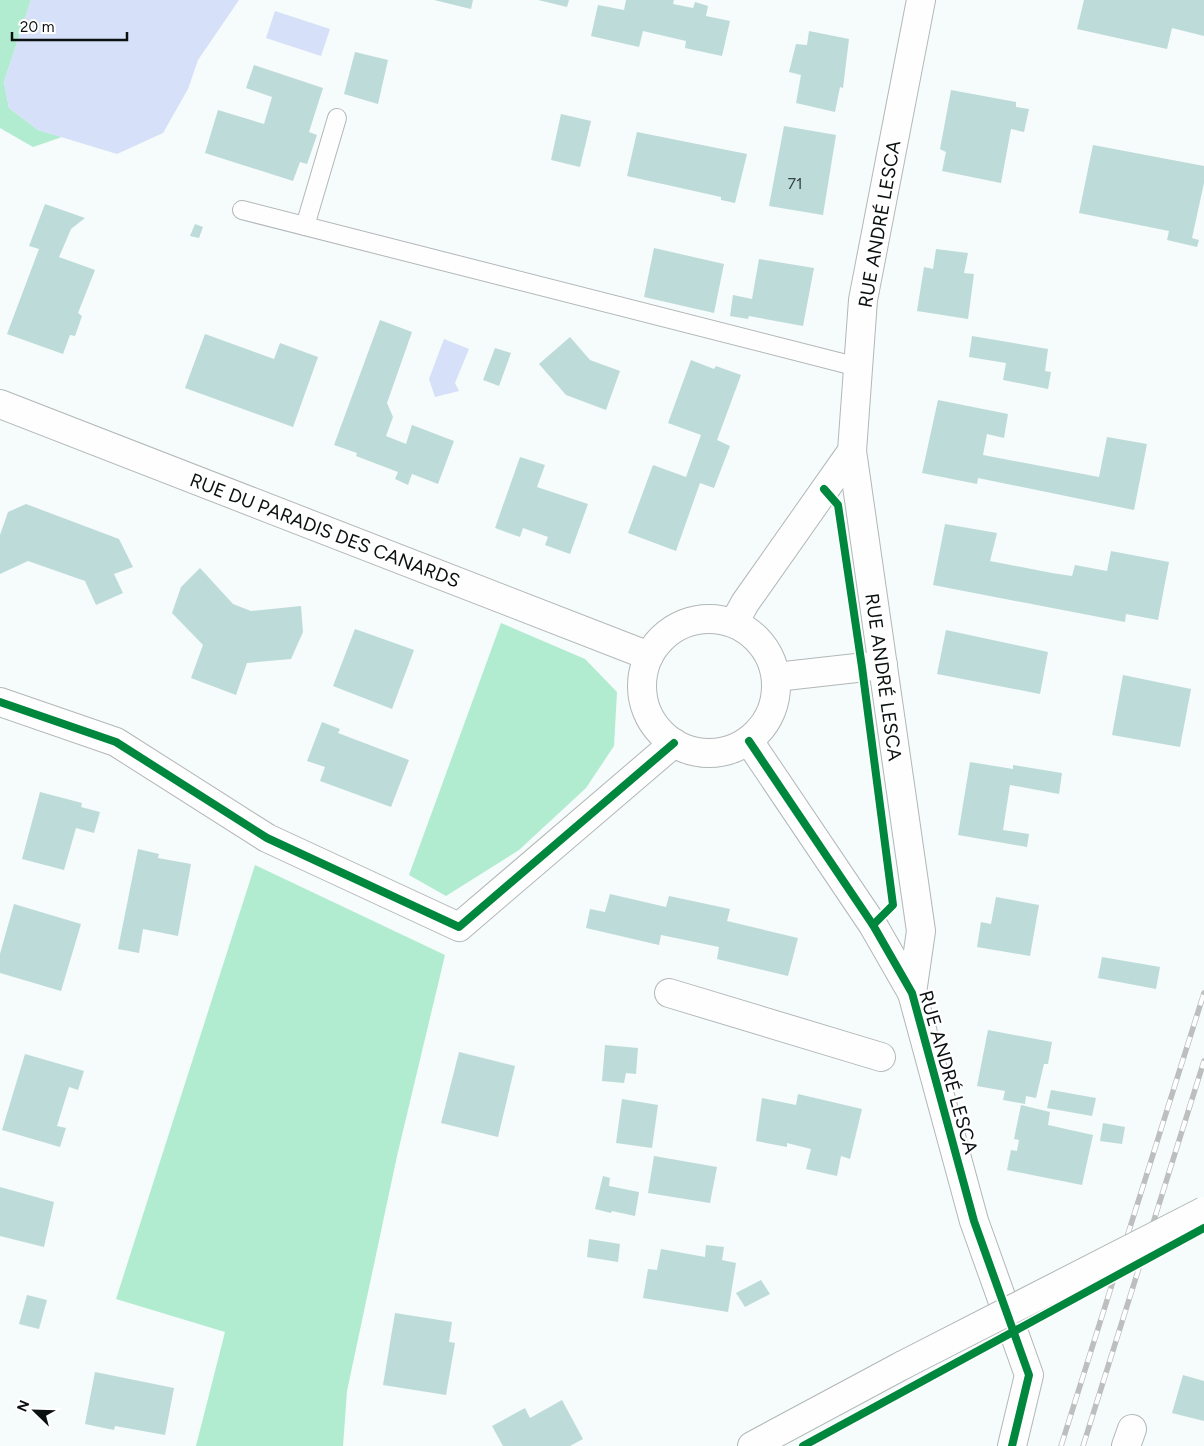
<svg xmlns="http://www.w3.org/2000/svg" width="1204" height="1446" font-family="Figtree,sans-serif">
  <rect width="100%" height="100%" fill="#f6fbfb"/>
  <!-- green -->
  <g fill="#b1ecd0">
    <path d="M0,0H31L4,82L9,108L38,130L62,137L33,147L0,128Z"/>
    <path d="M501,623L585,659L617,692L614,746L586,788L519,850L446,896L409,875Z"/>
    <path d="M255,865L445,955L397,1156L347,1391L343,1446H196L225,1332L116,1299Z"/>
  </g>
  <!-- water -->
  <g fill="#d7e0f9">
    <path d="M31,0H239L198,60L188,89L163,133L117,154L38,130L9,108L4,82Z"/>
    <path d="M275,11L330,29L321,56L266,38Z"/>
    <path d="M444,339L469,349L455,383L459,391L435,397L429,379Z"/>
  </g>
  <!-- building -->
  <g fill="#bddcd9">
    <path d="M434,0H473L471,9Z"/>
    <path d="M538,0H569L567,7Z"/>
    <path d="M626,0H674L673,4L693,8L695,2L708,6L706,16L730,21L722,56L685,48L686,41L643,31L639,47L591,36L598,5L624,10Z"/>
    <path d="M1084,0H1204V36L1172,28L1167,49L1077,29Z"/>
    <path d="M809,31L849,39L843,88L840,87L835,112L796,103L801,75L789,72L796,44L807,45Z"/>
    <path d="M355,52L388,60L378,104L344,94Z"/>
    <path d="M254,65L323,88L309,132L317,135L307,164L300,162L293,181L205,153L218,110L264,124L272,97L246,88Z"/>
    <path d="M951,90L1016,102V107L1029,109L1024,132L1011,129L1001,183L942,171L946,152L940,149Z"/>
    <path d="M561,114L591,121L580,167L551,160Z"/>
    <path d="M784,126L836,135L823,215L769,206Z"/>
    <path d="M637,132L747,154L735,203L721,200V197L627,176Z"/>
    <path d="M1093,145L1204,166V183L1192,238L1199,240L1197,247L1167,240L1169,231L1079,213Z"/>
    <path d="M45,204L85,218L71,229L59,257L95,270L78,313L82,316L75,336L70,335L63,354L7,334L39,249L29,246Z"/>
    <path d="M195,224L203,227L199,238L190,236Z"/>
    <path d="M654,248L724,264L714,313L644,297Z"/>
    <path d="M936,249L968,253L964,273L974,274L968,319L917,311L924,267L933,269Z"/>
    <path d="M759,259L814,268L803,326L749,316L748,319L730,316L733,295L752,299Z"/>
    <path d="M380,320L412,332L387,403L393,417L386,436L406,444L412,425L454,441L438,484L412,474L408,485L395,479L398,472L356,456L357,453L334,445Z"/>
    <path d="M205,334L274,359L280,343L318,357L293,427L185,388Z"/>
    <path d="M972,336L1048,349L1045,371L1051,372L1048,389L1003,380L1006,363L969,357Z"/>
    <path d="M570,337L590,360L620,371L606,410L566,395L539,364Z"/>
    <path d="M495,348L511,353L499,386L483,380Z"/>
    <path d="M691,360L714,369L716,366L741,375L717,440L730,446L714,488L700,483L676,551L628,533L653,465L686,477L701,435L668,423Z"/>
    <path d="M938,400L1008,414L1004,438L987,434L983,455L1099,477L1107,437L1147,444L1134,510L978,478L977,484L922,473Z"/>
    <path d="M520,457L545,465L537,487L588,504L570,554L545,545L548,537L523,528L520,537L495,528Z"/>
    <path d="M26,504L119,539L133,567L114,574L123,593L96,605L85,581L28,561L0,574V535L8,512Z"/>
    <path d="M945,524L997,533L990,561L1052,573L1072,576L1075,565L1107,571L1111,551L1169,562L1158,620L1126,614L1125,622L933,585Z"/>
    <path d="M200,568L233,604L251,611L301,606L303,632L291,659L247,663L236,695L191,678L203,645L172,613L181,587Z"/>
    <path d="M355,629L414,650L392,709L333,686Z"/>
    <path d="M946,630L1048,652L1040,694L937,674Z"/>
    <path d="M1123,675L1191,689L1180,747L1112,735Z"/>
    <path d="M322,722L340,729L338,733L409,760L391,807L320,781L325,767L307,761Z"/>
    <path d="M970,762L1013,769V765L1062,773L1059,794L1010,785L1003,830L1029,834L1027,847L958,835Z"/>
    <path d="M40,792L82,803L81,807L100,812L94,833L76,828L64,870L22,859Z"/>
    <path d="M138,849L159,854L158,858L191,864L178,936L143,929L139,953L118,949Z"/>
    <path d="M610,894L666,907L669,896L730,909L727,921L798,938L788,976L717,959L719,947L661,935L659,945L586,928L590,909L605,912Z"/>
    <path d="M996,897L1039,905L1030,956L977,947L981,922L991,924Z"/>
    <path d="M14,904L81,924L61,991L0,973V954Z"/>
    <path d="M1102,957L1160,967L1156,989L1098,978Z"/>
    <path d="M988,1030L1052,1042L1048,1064H1044L1036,1098L1026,1096L1025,1104L1003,1100L1005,1091L977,1086Z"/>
    <path d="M605,1045L638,1048L636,1074L626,1073L624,1083L602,1081Z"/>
    <path d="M459,1052L515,1066L498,1137L441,1123Z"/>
    <path d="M25,1054L84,1071L78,1090L69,1087L57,1126L66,1128L60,1147L2,1130Z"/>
    <path d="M1051,1090L1096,1098L1092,1116L1047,1108Z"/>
    <path d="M798,1094L862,1109L850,1159L841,1156L837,1176L806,1169L811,1149L787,1143V1147L756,1141L762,1098L796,1105Z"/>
    <path d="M622,1099L658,1105L652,1148L616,1143Z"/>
    <path d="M1021,1105L1050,1112L1048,1125L1093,1135L1082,1185L1007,1170L1011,1150L1017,1151L1019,1140L1014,1139Z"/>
    <path d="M1103,1123L1125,1127L1122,1144L1100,1141Z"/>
    <path d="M654,1156L717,1167L710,1203L648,1193Z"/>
    <path d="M603,1176L610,1178L609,1186L639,1192L635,1216L612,1211L611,1213L595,1209Z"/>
    <path d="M0,1187L54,1202L44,1247L0,1236Z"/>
    <path d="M589,1239L620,1244L618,1262L587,1257Z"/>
    <path d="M706,1245L724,1247L722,1260L736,1263L728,1312L643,1298L648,1269L657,1270L661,1249L705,1257Z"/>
    <path d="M761,1280L770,1294L745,1307L736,1293Z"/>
    <path d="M27,1295L47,1300L39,1329L19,1324Z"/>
    <path d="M395,1313L452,1322L449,1342L455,1343L446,1395L383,1385Z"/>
    <path d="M95,1372L174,1388L165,1435L115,1426L114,1430L85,1424Z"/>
    <path d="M1183,1375L1204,1381V1421L1172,1413Z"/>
    <path d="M562,1400L583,1439L570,1446H503L492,1426L525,1408L530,1418Z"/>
  </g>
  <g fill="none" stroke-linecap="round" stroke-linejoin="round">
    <defs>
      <g id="lane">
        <path d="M242,210L858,367"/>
        <path d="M305,226L337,118"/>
      </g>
      <g id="street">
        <path d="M0,404L649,656"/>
        <path d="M852,451L921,931L912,993"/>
        <circle cx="709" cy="686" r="67"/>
        <path d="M734,623L745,603L852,451L863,300L921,0"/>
        <path d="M776,677L883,665"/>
        <path d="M0,702L116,742L267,838L459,927L674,743"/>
        <path d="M749,741L873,925L912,993L974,1221L1029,1375L1012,1446"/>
        <path d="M669,993L881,1057"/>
        <path d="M1126,1446L1132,1429"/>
      </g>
      <path id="secondary" d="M752,1446L903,1365"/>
    </defs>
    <!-- lane casing -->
    <use href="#lane" stroke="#b2b7b7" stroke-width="20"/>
    <!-- street casing -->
    <use href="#street" stroke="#b2b7b7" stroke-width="30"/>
    <!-- secondary casing -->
    <use href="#secondary" stroke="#b2b7b7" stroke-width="30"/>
    <!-- lane -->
    <use href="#lane" stroke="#fefefe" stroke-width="18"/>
    <!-- street -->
    <use href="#street" stroke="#fefefe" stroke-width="28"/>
    <!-- secondary -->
    <use href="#secondary" stroke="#fefefe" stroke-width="28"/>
    <defs>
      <g id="rail">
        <path d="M1061,1446L1204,993"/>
        <path d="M1083,1446L1204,1061"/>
      </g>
    </defs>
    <!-- rail casing -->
    <use href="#rail" stroke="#bdbfbf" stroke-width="5.5"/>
    <!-- rail -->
    <use href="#rail" stroke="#fff" stroke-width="4" stroke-dasharray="11" stroke-linecap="butt"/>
    <defs>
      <path id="secondary-bridge" d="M903,1365L1204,1211"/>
    </defs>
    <!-- secondary-bridge casing -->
    <use href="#secondary-bridge" stroke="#b2b7b7" stroke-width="30" stroke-linecap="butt"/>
    <!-- secondary-bridge -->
    <use href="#secondary-bridge" stroke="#fefefe" stroke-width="28"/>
    <defs>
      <g id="cycleway">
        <path d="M824,489L838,505L862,667L893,905L873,925"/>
        <path d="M0,702L116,742L267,838L459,927L674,743"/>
        <path d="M749,741L873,925L912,993L974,1221L1029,1375L1012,1446"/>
        <path d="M803,1446L1204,1228"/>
      </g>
    </defs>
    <!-- cycleway casing -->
    <use href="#cycleway" stroke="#fff" stroke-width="11"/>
    <!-- cycleway -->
    <use href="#cycleway" stroke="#00873e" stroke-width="8"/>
  </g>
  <g text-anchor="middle" stroke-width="4.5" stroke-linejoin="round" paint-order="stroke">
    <!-- number labels -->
    <g font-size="16" fill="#384343">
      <text x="795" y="189">71</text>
    </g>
    <!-- street labels -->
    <g font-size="19" fill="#0b1011" stroke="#fff">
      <text transform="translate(879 224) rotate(-80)" y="7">RUE ANDRÉ LESCA</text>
      <text transform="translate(325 530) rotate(21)" y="7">RUE DU PARADIS DES CANARDS</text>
      <text transform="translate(884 677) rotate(82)" y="7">RUE ANDRÉ LESCA</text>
      <text transform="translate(949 1072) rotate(74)" y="7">RUE ANDRÉ LESCA</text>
    </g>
  </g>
  <!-- north arrow -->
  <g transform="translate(35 1411) rotate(293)" stroke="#ffffff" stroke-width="4" paint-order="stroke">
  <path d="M0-4L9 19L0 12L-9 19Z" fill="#0b1011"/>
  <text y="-8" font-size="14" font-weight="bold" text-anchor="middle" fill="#0b1011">N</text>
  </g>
  <!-- scale -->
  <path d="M12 32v8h115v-8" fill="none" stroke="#0b1011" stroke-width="2.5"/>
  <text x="20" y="32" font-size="15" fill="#0b1011" stroke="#ffffff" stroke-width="4" paint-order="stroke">20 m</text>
</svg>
